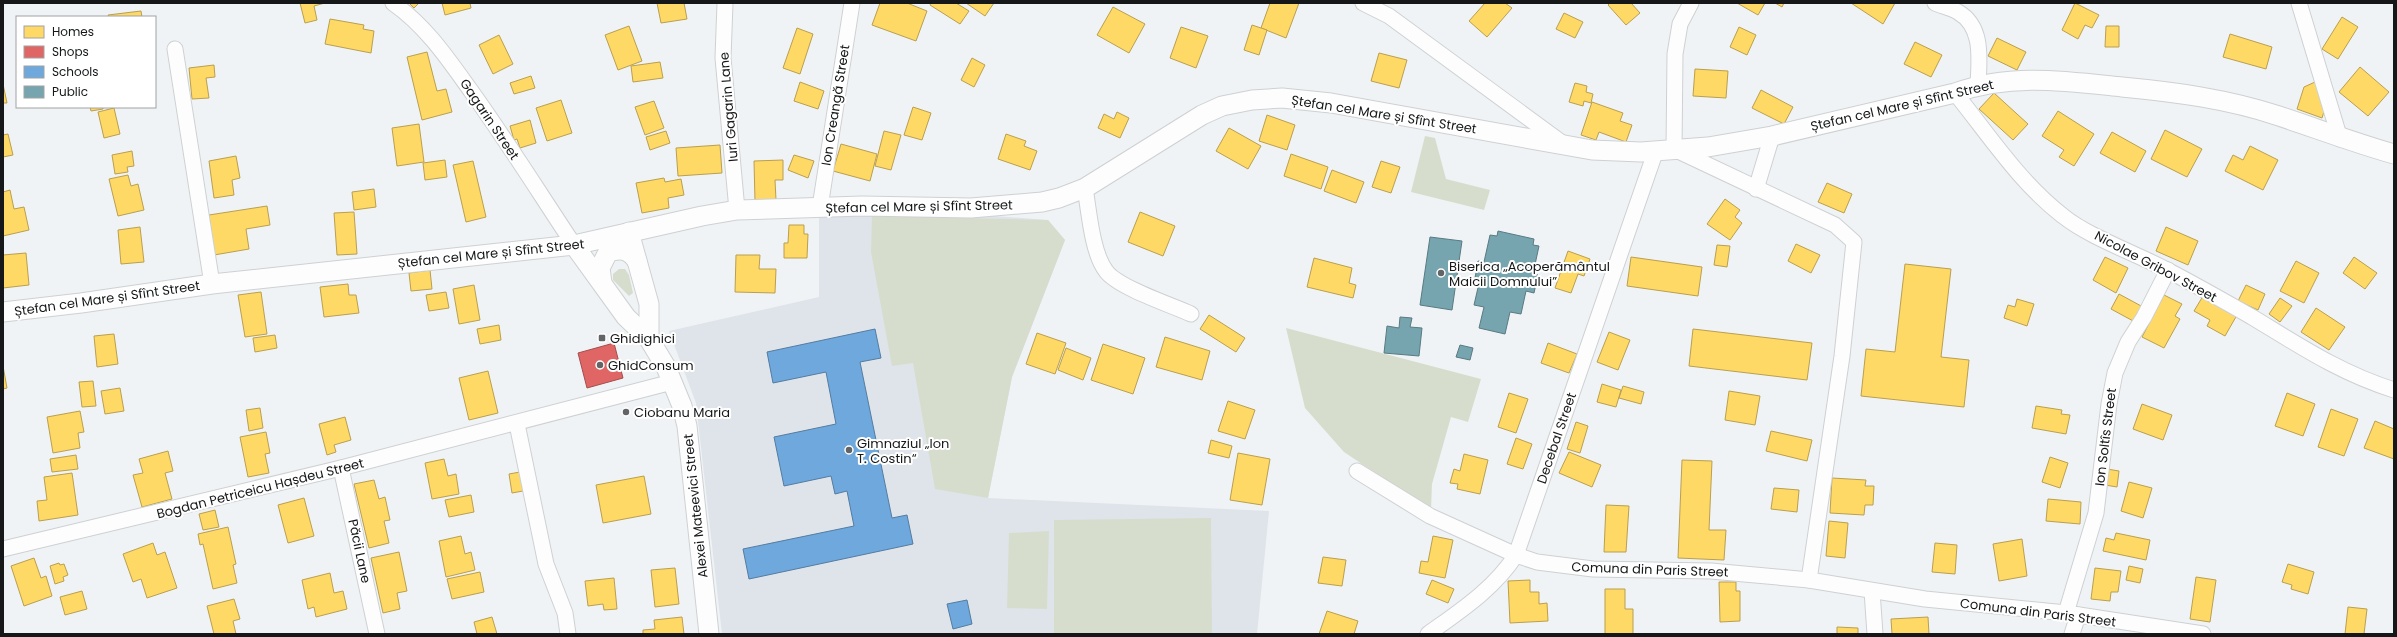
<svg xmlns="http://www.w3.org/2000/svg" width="2397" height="637" font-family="Poppins,sans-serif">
  <rect width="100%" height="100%" fill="#f0f3f5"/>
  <!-- built -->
  <path fill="#dee4ea" d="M941,212L1048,220L1065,240L1012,377L988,498L1269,511L1257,634H722L696,403L669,331L819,297V217Z"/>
  <!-- green -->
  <g fill="#d7ddcd">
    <path d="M1425,136L1435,138L1446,179L1490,190L1484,210L1411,192Z"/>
    <path d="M872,216L1048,220L1065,240L1012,377L988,498L935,489L913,363L892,366L871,252Z"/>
    <path d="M619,269H625L629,275L633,293L629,296L613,280V274Z"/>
    <path d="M1286,328L1481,379L1468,422L1451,417L1432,484L1431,510L1344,452L1305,408Z"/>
    <path d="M1211,518L1212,634H1054V520Z"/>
    <path d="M1049,531L1047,609L1007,608L1009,533Z"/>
  </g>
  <!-- homes -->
  <g fill="#ffd966" stroke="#b99f4f">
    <path d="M300,3H325L314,6L317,20L305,23Z"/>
    <path d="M409,3H419L414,8Z"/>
    <path d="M442,3H470L471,8L445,15Z"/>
    <path d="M657,3H684L687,19L661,23Z"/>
    <path d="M880,3H907L927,11L916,41L872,25Z"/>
    <path d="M931,3H956L969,11L960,24L930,5Z"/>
    <path d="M966,3H994L985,16Z"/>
    <path d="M1270,3H1299L1286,38L1261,28Z"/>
    <path d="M1485,3H1505L1512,8L1487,37L1469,21Z"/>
    <path d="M1610,3H1631L1640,13L1626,25L1608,5Z"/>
    <path d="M1737,3H1765L1758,15Z"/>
    <path d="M1775,3H1784L1782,7Z"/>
    <path d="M1851,3H1895L1883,24Z"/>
    <path d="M2075,3L2099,15L2092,28L2085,25L2078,39L2062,30Z"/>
    <path d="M1113,7L1145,24L1129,53L1097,35Z"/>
    <path d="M141,11L142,17H109L108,15Z"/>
    <path d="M1564,13L1583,22L1575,38L1556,29Z"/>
    <path d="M2342,17L2358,27L2338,59L2322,49Z"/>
    <path d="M330,19L364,25L363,29L374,31L371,53L325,44Z"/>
    <path d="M1252,25L1267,30L1259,55L1244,50Z"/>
    <path d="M629,26L642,61L618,70L605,35Z"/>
    <path d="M2106,26H2119V47H2105Z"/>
    <path d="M1181,27L1208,36L1196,68L1170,58Z"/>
    <path d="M1739,27L1756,35L1747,55L1730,47Z"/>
    <path d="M797,28L813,34L800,74L783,68Z"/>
    <path d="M2230,34L2272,47L2266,69L2223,57Z"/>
    <path d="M499,35L513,64L493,74L479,45Z"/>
    <path d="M1997,38L2026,52L2017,70L1988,56Z"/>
    <path d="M1915,42L1942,55L1931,77L1904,64Z"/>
    <path d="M427,52L437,91L446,89L452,112L422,120L407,57Z"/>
    <path d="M1379,53L1407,60L1399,88L1371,81Z"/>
    <path d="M972,58L985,65L974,87L961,80Z"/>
    <path d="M660,62L663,78L633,82L631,66Z"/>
    <path d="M214,65L215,77L206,78L209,98L192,99L189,68Z"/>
    <path d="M2360,67L2389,92L2368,116L2339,92Z"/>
    <path d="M1695,69L1728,71L1726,98L1693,96Z"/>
    <path d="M531,76L535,88L514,94L510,83Z"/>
    <path d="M800,82L824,91L818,109L794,101Z"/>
    <path d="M2315,82L2322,91L2320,99L2327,102L2322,118L2297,109L2304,87Z"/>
    <path d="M1575,83L1587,86L1586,92L1593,94L1591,103L1584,101L1583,106L1569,102Z"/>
    <path d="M3,84L7,103H3Z"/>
    <path d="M1761,90L1793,107L1784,124L1752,108Z"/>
    <path d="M1994,93L2028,124L2013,140L1979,109Z"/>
    <path d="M561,100L572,133L547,141L536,108Z"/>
    <path d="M654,101L664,128L645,135L635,107Z"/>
    <path d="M1592,102L1623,113L1620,121L1632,125L1626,142L1599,132L1596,140L1581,135Z"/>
    <path d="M90,107H103V109L91,111Z"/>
    <path d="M913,107L931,113L922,140L904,135Z"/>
    <path d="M114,108L120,134L104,138L98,112Z"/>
    <path d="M2058,111L2094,134L2074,166L2059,157L2064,150L2042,136Z"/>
    <path d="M1117,112L1129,118L1120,138L1098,128L1104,114L1114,119Z"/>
    <path d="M1267,115L1295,125L1287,150L1259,141Z"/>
    <path d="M530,120L536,143L520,148L517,139L514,140L510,126Z"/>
    <path d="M419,124L424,162L397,166L392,128Z"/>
    <path d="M1229,128L1261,146L1248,169L1216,151Z"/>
    <path d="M2165,130L2202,149L2187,177L2151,159Z"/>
    <path d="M666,131L670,143L650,150L646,137Z"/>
    <path d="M884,131L901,135L891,170L875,166Z"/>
    <path d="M2112,132L2146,151L2135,172L2100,153Z"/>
    <path d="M8,134L13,155L3,157V135Z"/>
    <path d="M1006,134L1026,141L1024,146L1037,151L1030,170L998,159Z"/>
    <path d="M841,144L877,154L870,181L833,171Z"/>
    <path d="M720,145L722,173L678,176L676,148Z"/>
    <path d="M2250,146L2278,160L2263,190L2225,171L2233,155L2243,160Z"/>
    <path d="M132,151L134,166L127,167L128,172L115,174L112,155Z"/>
    <path d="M1291,154L1328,167L1321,189L1284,176Z"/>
    <path d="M794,155L814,161L808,178L788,170Z"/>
    <path d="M236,156L240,178L232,180L234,195L214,198L209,161Z"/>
    <path d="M445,160L447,177L425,180L423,163Z"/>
    <path d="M783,160V180H775L776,200L755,201L754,161Z"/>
    <path d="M473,161L486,217L466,222L453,165Z"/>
    <path d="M1381,161L1400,167L1391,193L1372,187Z"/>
    <path d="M1332,170L1364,182L1356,203L1324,191Z"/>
    <path d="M128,175L131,186L138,184L144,210L118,216L109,179Z"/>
    <path d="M664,178L665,182L681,179L684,195L668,198L669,208L642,213L636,183Z"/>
    <path d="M1827,183L1852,194L1844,213L1818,202Z"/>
    <path d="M374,189L376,207L354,210L352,192Z"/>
    <path d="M10,190L14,209L24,207L29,230L3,236V192Z"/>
    <path d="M1725,199L1740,210L1735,217L1742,223L1730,240L1707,224Z"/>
    <path d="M267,206L270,225L246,229L249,249L214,255L209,215Z"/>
    <path d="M354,212L357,254L337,255L334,213Z"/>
    <path d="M1140,212L1175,226L1163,256L1128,242Z"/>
    <path d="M789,225H804V234H808L807,258H784V243H788Z"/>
    <path d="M140,227L144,262L121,264L118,230Z"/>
    <path d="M2166,227L2198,241L2188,265L2156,251Z"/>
    <path d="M1796,244L1820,255L1811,273L1788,261Z"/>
    <path d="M1717,245L1730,246L1727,267L1714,265Z"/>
    <path d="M1568,251L1590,259L1584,276L1578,274L1571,293L1555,288Z"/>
    <path d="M26,253L29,285L3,288V255Z"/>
    <path d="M736,255H760L759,269H776L775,293L735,292Z"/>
    <path d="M1631,257L1702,267L1698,296L1627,286Z"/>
    <path d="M2105,257L2128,268L2116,293L2093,280Z"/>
    <path d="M2354,257L2377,273L2365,289L2343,273Z"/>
    <path d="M1314,258L1352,268L1349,283L1356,285L1353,298L1307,287Z"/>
    <path d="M2296,261L2319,273L2304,303L2280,291Z"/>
    <path d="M1905,264L1951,269L1941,357L1969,360L1964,407L1861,396L1866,349L1895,352Z"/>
    <path d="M430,270L432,289L411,291L409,273Z"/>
    <path d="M348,284L349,295H356L359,313L324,317L320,287Z"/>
    <path d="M474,285L480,320L459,324L453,289Z"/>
    <path d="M2246,285L2265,294L2258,310L2238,301Z"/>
    <path d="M261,292L267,334L245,337L238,295Z"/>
    <path d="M446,292L449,308L429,311L426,295Z"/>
    <path d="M2119,294L2143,307L2135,322L2111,309Z"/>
    <path d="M2164,295L2182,304L2175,316L2180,319L2164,348L2142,337Z"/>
    <path d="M2203,296L2237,315L2225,336L2207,326L2210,320L2194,311Z"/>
    <path d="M2280,298L2292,306L2280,322L2269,314Z"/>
    <path d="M2017,299L2034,304L2027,326L2004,318L2008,305L2015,307Z"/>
    <path d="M2316,308L2345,327L2329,350L2301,332Z"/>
    <path d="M1209,315L1245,338L1236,352L1200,329Z"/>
    <path d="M499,325L501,340L480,344L477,329Z"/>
    <path d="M1693,329L1812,343L1807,380L1689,366Z"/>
    <path d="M1609,332L1630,340L1618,370L1597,362Z"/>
    <path d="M1037,333L1066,343L1055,374L1026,364Z"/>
    <path d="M114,334L118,364L97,367L94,336Z"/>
    <path d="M275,335L277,348L255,352L253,338Z"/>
    <path d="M1165,337L1210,351L1202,380L1156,367Z"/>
    <path d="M1548,343L1577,354L1569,373L1541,363Z"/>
    <path d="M1103,344L1145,358L1133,394L1091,380Z"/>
    <path d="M1066,348L1091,358L1083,380L1058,370Z"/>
    <path d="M3,366L7,388L3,389Z"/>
    <path d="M488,371L498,413L469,420L459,378Z"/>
    <path d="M93,381L96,406L82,407L79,382Z"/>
    <path d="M1602,384L1621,390L1616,407L1597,402Z"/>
    <path d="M1623,386L1644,392L1641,404L1619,398Z"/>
    <path d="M120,388L124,411L105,414L101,391Z"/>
    <path d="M1729,391L1760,396L1755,425L1725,420Z"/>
    <path d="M1509,393L1528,399L1516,433L1498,427Z"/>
    <path d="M2287,393L2315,404L2303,436L2275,426Z"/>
    <path d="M1228,401L1255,410L1245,439L1218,431Z"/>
    <path d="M2142,404L2172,415L2163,440L2133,429Z"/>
    <path d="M2036,406L2062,410L2061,414L2070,415L2066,434L2032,428Z"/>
    <path d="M260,408L263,428L249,431L246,410Z"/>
    <path d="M2331,409L2358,419L2344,456L2318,447Z"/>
    <path d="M80,411L84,432L78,433L80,448L53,453L47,417Z"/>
    <path d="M345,417L351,440L334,445L336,452L327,455L319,424Z"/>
    <path d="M2375,421L2394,429V459L2364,448Z"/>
    <path d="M1576,422L1588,426L1580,453L1567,449Z"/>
    <path d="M1771,431L1812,440L1807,461L1766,451Z"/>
    <path d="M266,432L270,453L265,454L269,473L248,477L240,437Z"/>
    <path d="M1516,438L1532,444L1523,469L1507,464Z"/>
    <path d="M1211,440L1232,446L1229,458L1208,453Z"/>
    <path d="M168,451L173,471L165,473L172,499L142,507L133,475L143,473L139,459Z"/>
    <path d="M1569,452L1601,465L1592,487L1559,473Z"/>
    <path d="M1238,453L1270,459L1262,505L1230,500Z"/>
    <path d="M1464,454L1488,460L1480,494L1457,489L1458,484L1450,483L1454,469L1460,471Z"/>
    <path d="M76,455L78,469L52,472L50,459Z"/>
    <path d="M2050,457L2068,463L2060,488L2042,482Z"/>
    <path d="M444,459L448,476L456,474L459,494L432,499L425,463Z"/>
    <path d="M1682,460L1712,461L1709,530H1726L1724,560L1678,558Z"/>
    <path d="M2107,469L2119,471L2117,487L2105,485Z"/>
    <path d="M520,472L523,491L512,493L509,474Z"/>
    <path d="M72,473L78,515L39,521L37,501L47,500L44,477Z"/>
    <path d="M644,476L651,514L603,523L596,485Z"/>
    <path d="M1832,478L1866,480L1865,486H1874L1873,505H1865L1864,515L1830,513Z"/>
    <path d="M374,480L379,499L385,497L390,520L384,521L389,543L369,548L354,484Z"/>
    <path d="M2129,482L2152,488L2143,518L2121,511Z"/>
    <path d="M1774,488L1799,490L1797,512L1771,509Z"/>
    <path d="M471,495L474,512L449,517L445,500Z"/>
    <path d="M304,498L314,536L288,543L278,505Z"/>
    <path d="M2048,499L2081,502L2080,524L2046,521Z"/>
    <path d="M1606,505L1629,506L1626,552H1604Z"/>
    <path d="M215,510L219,527L203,530L199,514Z"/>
    <path d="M1829,521L1848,523L1845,558L1826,556Z"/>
    <path d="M228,527L236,564L233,565L237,583L213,589L203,544L200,545L198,534Z"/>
    <path d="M2116,533L2150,540L2146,560L2103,551L2106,538L2114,540Z"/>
    <path d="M461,536L465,554L471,552L475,570L446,577L439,541Z"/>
    <path d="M1433,536L1453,540L1445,578L1419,573L1421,561L1428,562Z"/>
    <path d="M2022,539L2027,576L1999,581L1993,544Z"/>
    <path d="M153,543L157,555L165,552L177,588L147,598L141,579L133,582L123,554Z"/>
    <path d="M1935,543L1957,545L1955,574L1932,572Z"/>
    <path d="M399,552L407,591L397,593L400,609L383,613L371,558Z"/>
    <path d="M1323,557L1346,560L1342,586L1318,583Z"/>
    <path d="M34,558L41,578L46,576L52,596L24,606L11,566Z"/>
    <path d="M59,563L60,565L64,564L68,575L63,577L64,581L55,584L50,566Z"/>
    <path d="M2288,564L2314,572L2308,594L2291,589L2292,585L2282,582Z"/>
    <path d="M2129,566L2143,569L2140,583L2126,580Z"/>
    <path d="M675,568L679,604L655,607L651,570Z"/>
    <path d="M2095,568L2121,571L2118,592H2111L2110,601L2091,599Z"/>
    <path d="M480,572L484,592L452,599L447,579Z"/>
    <path d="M330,573L334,593L343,591L347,609L316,617L314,607L308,609L302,580Z"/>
    <path d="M2196,577L2216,580L2210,622L2190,619Z"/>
    <path d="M614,578L617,609L604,610L603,604L588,606L585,581Z"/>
    <path d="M1432,580L1454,589L1448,603L1426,594Z"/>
    <path d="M1530,580V592H1539V604L1547,603L1548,621L1510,623L1508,581Z"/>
    <path d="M1719,582H1736V591H1740V621L1720,622Z"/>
    <path d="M1605,589H1625V609H1633V634H1605Z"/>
    <path d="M82,591L87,609L65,615L60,597Z"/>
    <path d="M234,599L240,619L233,621L236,634H214L207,606Z"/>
    <path d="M2348,607L2367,609L2364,634H2345Z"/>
    <path d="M1327,611L1358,621L1354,634H1319Z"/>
    <path d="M492,617L497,634H477L474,622Z"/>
    <path d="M682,617L684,634H643V630L655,629L654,620Z"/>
    <path d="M1928,617L1929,634H1892L1891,619Z"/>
    <path d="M1837,627L1858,628V634H1837Z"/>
  </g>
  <!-- shops -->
  <path fill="#e06666" stroke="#a34e4f" d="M614,343L623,378L587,388L578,353Z"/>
  <!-- schools -->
  <g fill="#6fa8dc" stroke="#547ca1">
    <path d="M875,329L881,358L860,362L892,518L907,515L913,544L749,579L743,549L854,526L847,491L835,494L831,476L784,486L774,437L836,424L826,372L773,383L767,352Z"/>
    <path d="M967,600L972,624L953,629L947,604Z"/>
  </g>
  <!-- public -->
  <g fill="#76a5af" stroke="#597a82">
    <path d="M1498,231L1534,239L1533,245L1539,246L1533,274L1538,275L1534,293L1526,291L1521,314L1510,312L1505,334L1479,328L1484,307L1474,305L1480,279L1475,278L1478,261L1484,262L1490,235L1497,236Z"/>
    <path d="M1430,237L1462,241L1452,310L1420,305Z"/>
    <path d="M1400,317L1412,318L1410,327L1422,328L1419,356L1384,353L1387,326L1399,328Z"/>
    <path d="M1460,345L1473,348L1470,360L1456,357Z"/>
  </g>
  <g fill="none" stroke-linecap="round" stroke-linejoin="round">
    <defs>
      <g id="minor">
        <path d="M393,3C426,26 448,59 471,91C507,141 540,194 574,245"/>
        <path d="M725,3L723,58L737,210"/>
        <path d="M1363,3L1389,16L1565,145"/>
        <path d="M1691,3L1680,24L1675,54L1674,149L1835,225L1854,242L1842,356L1809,580"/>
        <path d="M1935,3C1942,6 1951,8 1958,12C1984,27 1979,60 1978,85"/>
        <path d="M2299,3L2340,139"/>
        <path d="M175,49L212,284"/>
        <path d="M1955,93C1989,135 2020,183 2063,216C2089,237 2137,254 2167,270C2196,285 2224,301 2252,317C2300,346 2340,373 2394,390"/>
        <path d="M1085,188C1089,211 1092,253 1106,271C1117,287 1171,305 1191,314"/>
        <path d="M1756,189L1772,136"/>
        <path d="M820,207L852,3"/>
        <path d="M517,424L546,564L565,613L568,634"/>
        <path d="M341,468L377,634"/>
        <path d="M1357,471L1430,516L1516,555L1656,150"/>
        <path d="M3,549L341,468L672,382"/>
        <path d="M1872,591L1875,634"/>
        <path d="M2066,613L2096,513L2109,404L2115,373L2128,342L2144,317L2168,270"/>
        <path d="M1428,634C1460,611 1494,589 1516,555L1537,562L1593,569L1711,571L1809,580L1925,599L2066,613L2203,634"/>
        <path d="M2072,634L2078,615"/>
      </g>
      <g id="tertiary">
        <path d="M629,232L649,304V339"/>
        <path d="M574,245L626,317L649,339L666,367L682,406L687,426L709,634"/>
        <path d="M602,283L600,268L608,252C621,248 629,249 637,261"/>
        <path d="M3,312L81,303L212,284L574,245L702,216L737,210L862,206L971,208L1042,202L1059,198L1085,188L1202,115L1222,106L1252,100L1282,98L1331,103L1592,150L1641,152L1708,147L1772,136L1955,93C2010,73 2065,81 2122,87C2175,92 2228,99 2279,116C2318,129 2355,143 2394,154"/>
      </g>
    </defs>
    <!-- minor casing -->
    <use href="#minor" stroke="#ced1d2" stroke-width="17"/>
    <!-- tertiary casing -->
    <use href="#tertiary" stroke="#ced1d2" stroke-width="21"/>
    <!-- minor -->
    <use href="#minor" stroke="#fdfdfe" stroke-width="15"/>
    <!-- tertiary -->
    <use href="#tertiary" stroke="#fdfdfe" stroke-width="19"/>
  </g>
  <!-- markers -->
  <g fill="#626465" stroke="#fff" stroke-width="1.5">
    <circle cx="1441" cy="273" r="4"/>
    <rect x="598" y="334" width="8" height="8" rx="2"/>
    <circle cx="600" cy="365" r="4"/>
    <circle cx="626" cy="412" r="4"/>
    <circle cx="849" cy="450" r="4"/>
  </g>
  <g text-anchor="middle" stroke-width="4" stroke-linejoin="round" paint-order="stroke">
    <!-- street labels -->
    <g font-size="13" fill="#151718" stroke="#fff">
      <text transform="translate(835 105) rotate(-81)" y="5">Ion Creangă Street</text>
      <text transform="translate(1902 105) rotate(-13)" y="5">Ștefan cel Mare și Sfînt Street</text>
      <text transform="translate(728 107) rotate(-95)" y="5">Iuri Gagarin Lane</text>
      <text transform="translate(1384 114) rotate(9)" y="5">Ștefan cel Mare și Sfînt Street</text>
      <text transform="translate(490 119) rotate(56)" y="5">Gagarin Street</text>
      <text transform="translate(919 206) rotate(-1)" y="5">Ștefan cel Mare și Sfînt Street</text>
      <text transform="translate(491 253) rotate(-6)" y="5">Ștefan cel Mare și Sfînt Street</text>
      <text transform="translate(2156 266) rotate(28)" y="5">Nicolae Gribov Street</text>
      <text transform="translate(107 298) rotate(-8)" y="5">Ștefan cel Mare și Sfînt Street</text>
      <text transform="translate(2105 437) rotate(-83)" y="5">Ion Soltîs Street</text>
      <text transform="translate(1556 438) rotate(-71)" y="5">Decebal Street</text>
      <text transform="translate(260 488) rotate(-14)" y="5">Bogdan Petriceicu Hașdeu Street</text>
      <text transform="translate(695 506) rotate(-96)" y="5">Alexei Mateevici Street</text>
      <text transform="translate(360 551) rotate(78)" y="5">Păcii Lane</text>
      <text transform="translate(1650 569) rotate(2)" y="5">Comuna din Paris Street</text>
      <text transform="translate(2038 612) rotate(7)" y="5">Comuna din Paris Street</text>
    </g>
    <!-- poi labels -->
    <g font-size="13" fill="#151718" stroke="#fff" text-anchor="start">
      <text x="1449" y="271">Biserica „Acoperământul<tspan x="1449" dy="15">Maicii Domnului”</tspan></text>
      <text x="610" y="343">Ghidighici</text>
      <text x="608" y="370">GhidConsum</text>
      <text x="634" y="417">Ciobanu Maria</text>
      <text x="857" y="448">Gimnaziul „Ion<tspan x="857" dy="15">T. Costin“</tspan></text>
    </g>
  </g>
  <!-- border -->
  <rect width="2397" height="637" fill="none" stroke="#151718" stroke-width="8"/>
  <!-- legend -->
  <rect x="16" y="16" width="140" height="92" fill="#ffffff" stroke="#a1a2a3"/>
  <rect x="24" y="26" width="20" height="12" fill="#ffd966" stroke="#a1a2a3"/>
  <text x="52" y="36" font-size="12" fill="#151718">Homes</text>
  <rect x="24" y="46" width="20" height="12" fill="#e06666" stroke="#a1a2a3"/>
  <text x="52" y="56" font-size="12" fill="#151718">Shops</text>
  <rect x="24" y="66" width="20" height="12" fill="#6fa8dc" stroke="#a1a2a3"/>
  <text x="52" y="76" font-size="12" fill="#151718">Schools</text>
  <rect x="24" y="86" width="20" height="12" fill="#76a5af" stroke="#a1a2a3"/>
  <text x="52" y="96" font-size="12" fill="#151718">Public</text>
</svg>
